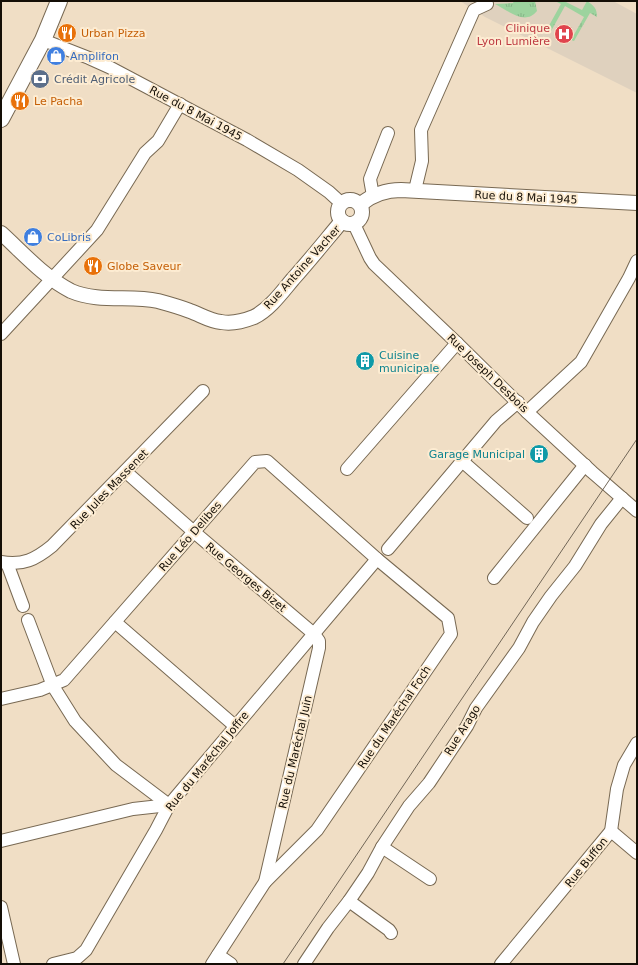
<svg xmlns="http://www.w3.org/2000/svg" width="638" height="965" font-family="'DejaVu Sans',sans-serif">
  <defs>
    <pattern id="grass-tufts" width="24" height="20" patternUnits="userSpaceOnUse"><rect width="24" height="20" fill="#9dd39e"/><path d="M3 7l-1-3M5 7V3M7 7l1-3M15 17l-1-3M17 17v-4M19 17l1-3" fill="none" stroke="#86b487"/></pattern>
  </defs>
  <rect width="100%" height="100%" fill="#f0dec5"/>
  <!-- medical -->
  <path fill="#dfd1be" d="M460,1H613L637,14V93L485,17Z"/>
  <!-- grass -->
  <g fill="url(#grass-tufts)">
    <path d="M514,1H535L537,11C525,26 509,11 495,4L513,3Z"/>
    <path d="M555,1H564L582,10L587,1C594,6 597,8 597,17L590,13L574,41L571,40L584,17L565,6L550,33L546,31L561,4Z"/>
  </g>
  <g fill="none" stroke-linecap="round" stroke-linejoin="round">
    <defs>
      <g id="minor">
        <path d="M43,40L89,58L109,67L247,140L298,170L329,192L341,203"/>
        <path d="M415,190L422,161L421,130L474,10L487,4"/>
        <path d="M373,196L370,179L388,133"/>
        <path d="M354,224L370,258L374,264L457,343L527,412L592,472L637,511"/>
        <path d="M1,334L97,230L145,153L158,141L180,104"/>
        <path d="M527,412L581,362L629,278L637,261"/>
        <path d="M462,461L527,518"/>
        <path d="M347,469L457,343"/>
        <path d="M126,472L194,532L314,634L319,641V648L265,882L212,964"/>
        <path d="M388,549L496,421L518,402"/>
        <path d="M1,562C23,566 36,559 52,546L203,391"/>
        <path d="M7,563L23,606"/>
        <path d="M494,578L585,465"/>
        <path d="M28,620L53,686L75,721L116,765L169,805"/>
        <path d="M115,622L235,726"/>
        <path d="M1,699L40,690L64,680L255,462L267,461L377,559L448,618L451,634L317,830L265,882"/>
        <path d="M611,831L637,853"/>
        <path d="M1,841L133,809L169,805"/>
        <path d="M382,847L430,879"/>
        <path d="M349,901L389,930L391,933"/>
        <path d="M1,907L14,964"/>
        <path d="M218,955L231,964"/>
        <path d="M53,964L77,958L86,950L156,830L169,805L377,559"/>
        <path d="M304,964L328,928L349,901L368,873L382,847L409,806L429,783L467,726L476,708L519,648L533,622L551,596L575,566L601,524L622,498"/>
        <path d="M501,964L611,831L617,789L624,765L637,743"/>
      </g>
      <g id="tertiary">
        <circle cx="350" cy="212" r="12"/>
        <path d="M361,204C372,195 386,190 401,190L637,203"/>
        <path d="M1,233C22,252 45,278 71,291C99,303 130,295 158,301C169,304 180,307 190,311C201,315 210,321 221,322C232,324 244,321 254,317C270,309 282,292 293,279C310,260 326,240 342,221"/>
      </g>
      <path id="secondary" d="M1,119L43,40L59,1"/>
    </defs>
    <!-- minor casing -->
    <use href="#minor" stroke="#786953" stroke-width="14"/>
    <!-- tertiary casing -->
    <use href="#tertiary" stroke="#786953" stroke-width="16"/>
    <!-- secondary casing -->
    <use href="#secondary" stroke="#786953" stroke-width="18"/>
    <!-- minor -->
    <use href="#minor" stroke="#fff" stroke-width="12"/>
    <!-- tertiary -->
    <use href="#tertiary" stroke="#fff" stroke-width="14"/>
    <!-- secondary -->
    <use href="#secondary" stroke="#fff" stroke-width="16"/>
    <!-- tram -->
    <path stroke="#716657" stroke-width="1" d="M283,964L637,439"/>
  </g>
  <!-- icons -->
  <defs>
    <symbol id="restaurant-disc" viewBox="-11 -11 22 22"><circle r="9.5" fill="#e8710a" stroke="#fdecd2"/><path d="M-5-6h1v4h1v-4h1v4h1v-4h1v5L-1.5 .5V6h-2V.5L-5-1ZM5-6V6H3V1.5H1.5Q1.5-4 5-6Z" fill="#fff"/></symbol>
    <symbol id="hospital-disc" viewBox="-11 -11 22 22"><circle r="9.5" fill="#e0444e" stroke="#fdecd2"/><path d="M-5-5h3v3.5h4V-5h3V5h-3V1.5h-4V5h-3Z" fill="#fff"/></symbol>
    <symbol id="shop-disc" viewBox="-11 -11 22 22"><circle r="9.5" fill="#3f7fe0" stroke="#fdecd2"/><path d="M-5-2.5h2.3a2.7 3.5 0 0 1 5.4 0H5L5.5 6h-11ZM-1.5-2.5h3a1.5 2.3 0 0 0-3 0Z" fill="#fff"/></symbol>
    <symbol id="bank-disc" viewBox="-11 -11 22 22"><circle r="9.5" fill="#5c6f8a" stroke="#fdecd2"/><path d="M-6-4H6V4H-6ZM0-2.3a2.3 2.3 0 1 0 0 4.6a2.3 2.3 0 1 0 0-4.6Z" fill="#fff"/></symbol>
    <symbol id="building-disc" viewBox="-11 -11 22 22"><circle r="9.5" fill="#0f9aa8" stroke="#fdecd2"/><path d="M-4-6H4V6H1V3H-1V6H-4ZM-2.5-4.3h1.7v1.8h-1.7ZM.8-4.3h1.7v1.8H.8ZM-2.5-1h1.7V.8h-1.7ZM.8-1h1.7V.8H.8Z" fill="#fff"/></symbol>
  </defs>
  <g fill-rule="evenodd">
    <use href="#restaurant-disc" x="56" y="22" width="22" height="22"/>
    <use href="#hospital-disc" x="553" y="23" width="22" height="22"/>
    <use href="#shop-disc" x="45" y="45" width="22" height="22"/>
    <use href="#bank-disc" x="29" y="68" width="22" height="22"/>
    <use href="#restaurant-disc" x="9" y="90" width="22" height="22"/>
    <use href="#shop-disc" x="22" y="226" width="22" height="22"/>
    <use href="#restaurant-disc" x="82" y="255" width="22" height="22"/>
    <use href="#building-disc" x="354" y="350" width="22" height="22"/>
    <use href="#building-disc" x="528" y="443" width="22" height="22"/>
  </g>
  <g text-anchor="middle" stroke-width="4" stroke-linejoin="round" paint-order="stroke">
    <!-- health labels -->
    <g font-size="11" fill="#be3a42" stroke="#fdecd2" text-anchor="end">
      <text x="550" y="32">Clinique<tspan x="550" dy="13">Lyon Lumière</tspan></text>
    </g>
    <!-- food labels -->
    <g font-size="11" fill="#c56008" stroke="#fdecd2" text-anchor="start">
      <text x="81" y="37">Urban Pizza</text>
      <text x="34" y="105">Le Pacha</text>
      <text x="107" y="270">Globe Saveur</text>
    </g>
    <!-- shop labels -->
    <g font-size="11" fill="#366cbe" stroke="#fdecd2" text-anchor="start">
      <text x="70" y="60">Amplifon</text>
      <text x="47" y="241">CoLibris</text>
    </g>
    <!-- service labels -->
    <g font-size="11" fill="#4e5e75" stroke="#fdecd2" text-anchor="start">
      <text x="54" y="83">Crédit Agricole</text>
    </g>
    <!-- street labels -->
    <g font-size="11" fill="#140e06" stroke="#fdecd2">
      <text transform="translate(196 113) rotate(28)" y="4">Rue du 8 Mai 1945</text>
      <text transform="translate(526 197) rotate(3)" y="4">Rue du 8 Mai 1945</text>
      <text transform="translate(302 267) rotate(-48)" y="4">Rue Antoine Vacher</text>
      <text transform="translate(488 373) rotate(44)" y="4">Rue Joseph Desbois</text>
      <text transform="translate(109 489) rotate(-46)" y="4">Rue Jules Massenet</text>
      <text transform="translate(190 536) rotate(-49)" y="4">Rue Léo Delibes</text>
      <text transform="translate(246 577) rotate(40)" y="4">Rue Georges Bizet</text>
      <text transform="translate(394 717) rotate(-56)" y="4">Rue du Maréchal Foch</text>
      <text transform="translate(462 730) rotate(-58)" y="4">Rue Arago</text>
      <text transform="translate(295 752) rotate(-77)" y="4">Rue du Maréchal Juin</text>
      <text transform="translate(207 761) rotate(-51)" y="4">Rue du Maréchal Joffre</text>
      <text transform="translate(586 862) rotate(-51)" y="4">Rue Buffon</text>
    </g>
    <!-- culture labels -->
    <g font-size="11" fill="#0d838f" stroke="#fdecd2" text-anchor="start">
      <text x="379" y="359">Cuisine<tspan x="379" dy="13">municipale</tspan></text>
      <text x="525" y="458" text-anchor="end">Garage Municipal</text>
    </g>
  </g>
  <!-- border -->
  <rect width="638" height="965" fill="none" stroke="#140e06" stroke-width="4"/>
</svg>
